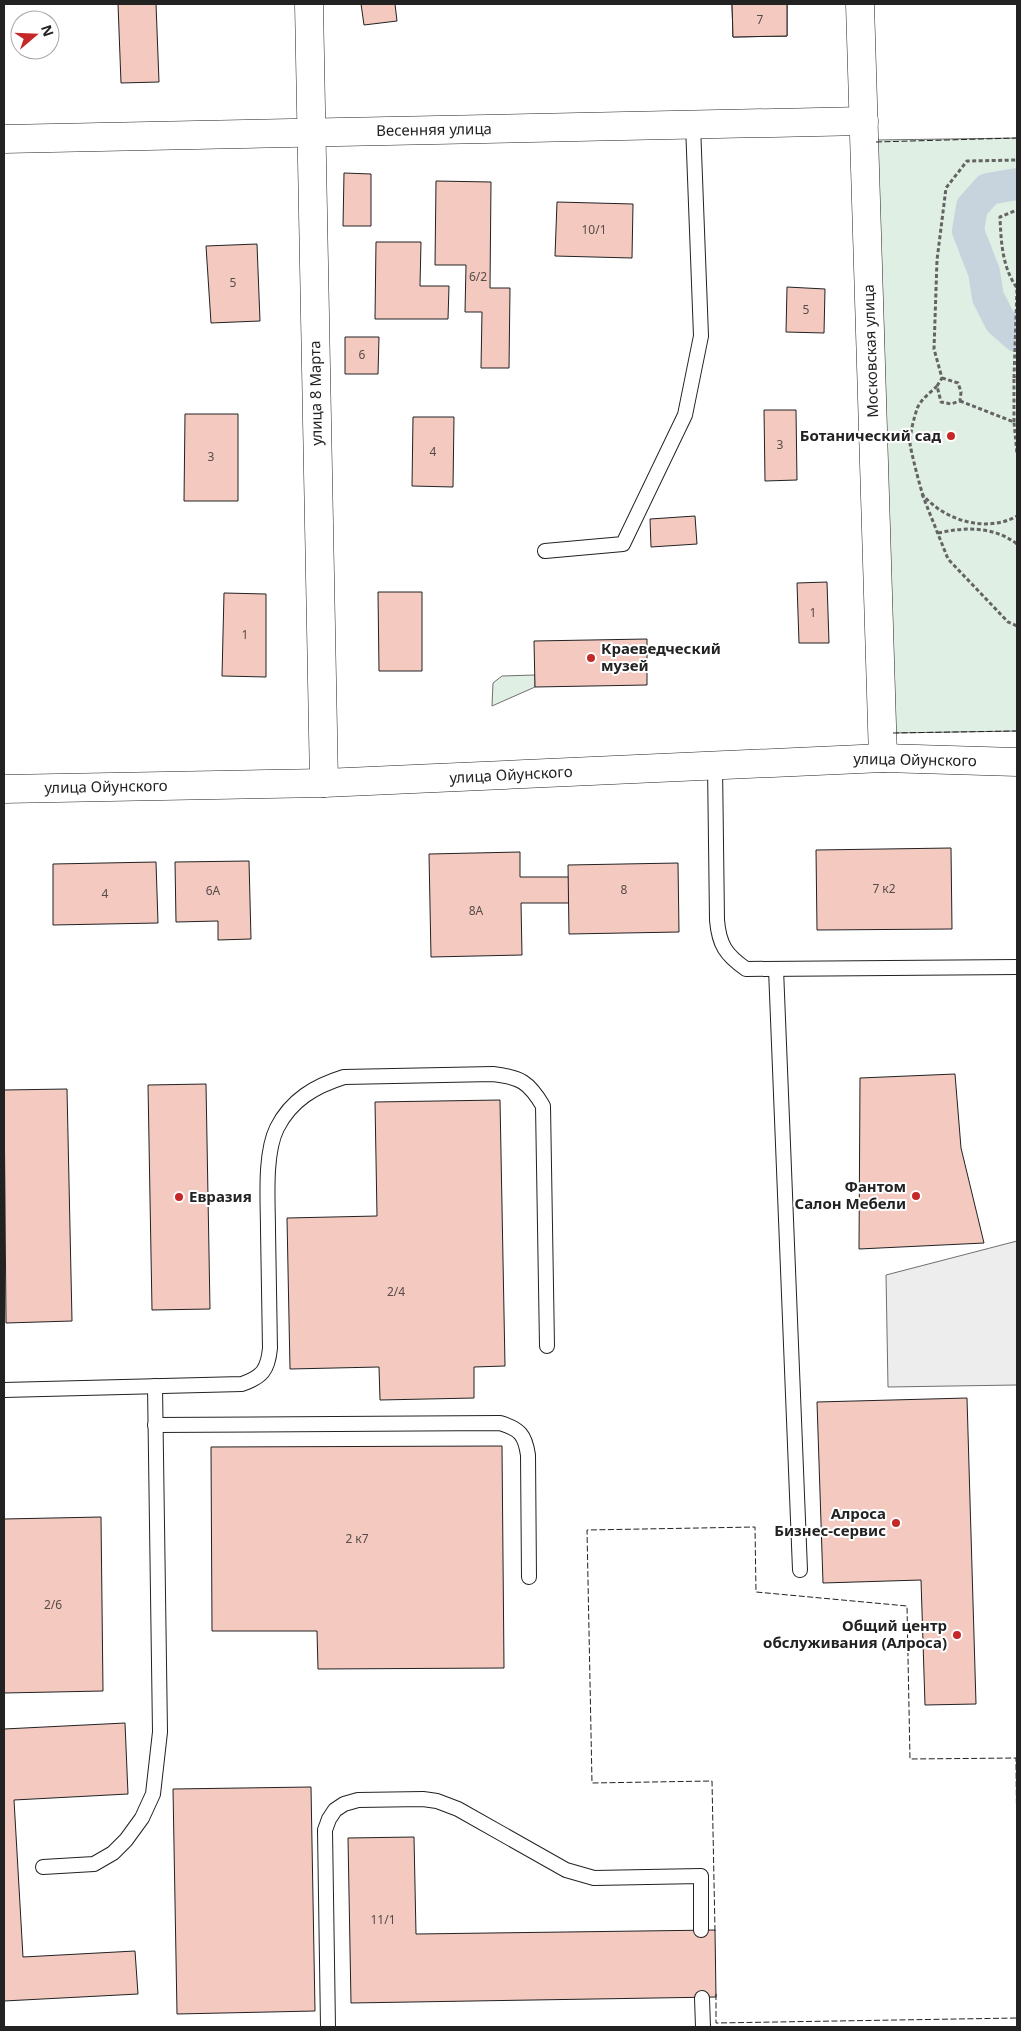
<svg xmlns="http://www.w3.org/2000/svg" width="1021" height="2031" font-family="'Noto Sans',sans-serif">
  <rect width="100%" height="100%" fill="#fff"/>
  <!-- green -->
  <g fill="#e0efe3" stroke="#6f6f6f">
    <path d="M1017,138V731L892,733L876,140Z"/>
    <path d="M535,675V687L492,706L493,683L502,676Z"/>
  </g>
  <!-- parking -->
  <path fill="#ededed" stroke="#6f6f6f" d="M1017,1241V1385L888,1387L886,1275Z"/>
  <g fill="none" stroke-linecap="round" stroke-linejoin="round">
    <!-- canal -->
    <path stroke="#c7d3dd" stroke-width="32" d="M1017,184L988,189L972,207L968,231L984,272L988,297L1000,321L1017,336"/>
  </g>
  <!-- building -->
  <g fill="#f3c9c0" stroke="#222">
    <path d="M118,4H156L159,82L121,83Z"/>
    <path d="M361,4H395L397,21L364,25Z"/>
    <path d="M732,4H787V36L733,37Z"/>
    <path d="M732,4H787V36L733,37Z"/>
    <path d="M344,173L371,174V226H343Z"/>
    <path d="M436,181L491,182L490,288H510L509,368H481L482,312H465L466,265H435Z"/>
    <path d="M557,202L633,204L632,258L555,256Z"/>
    <path d="M376,242H421L420,286H449L448,319H375Z"/>
    <path d="M257,244L260,321L211,323L206,246Z"/>
    <path d="M787,287L825,289L824,333L786,332Z"/>
    <path d="M345,337H379L378,374H345Z"/>
    <path d="M764,410H796L797,480L765,481Z"/>
    <path d="M185,414H238V501H184Z"/>
    <path d="M413,417H454L453,487L412,486Z"/>
    <path d="M695,516L697,544L651,547L650,519Z"/>
    <path d="M827,582L829,643H799L797,583Z"/>
    <path d="M378,592H422V671H379Z"/>
    <path d="M224,593L266,594V677L222,676Z"/>
    <path d="M647,639V685L535,687L534,641Z"/>
    <path d="M951,848L952,929L817,930L816,850Z"/>
    <path d="M520,852V877H569V903H521L522,955L431,957L429,854Z"/>
    <path d="M249,861L251,939L218,940V921L176,922L175,862Z"/>
    <path d="M156,862L158,923L53,925V864Z"/>
    <path d="M678,863L679,932L569,934L568,865Z"/>
    <path d="M955,1074L961,1148L984,1243L859,1249L860,1078Z"/>
    <path d="M206,1084L210,1309L152,1310L148,1085Z"/>
    <path d="M67,1089L72,1321L6,1323L4,1090Z"/>
    <path d="M500,1100L505,1366L474,1367V1398L380,1400L379,1367L290,1369L287,1218L377,1216L375,1102Z"/>
    <path d="M967,1398L976,1704L925,1705L921,1580L823,1583L817,1402Z"/>
    <path d="M502,1446L504,1668L318,1669L317,1631H212L211,1447Z"/>
    <path d="M101,1517L103,1691L4,1693V1519Z"/>
    <path d="M125,1723L128,1794L14,1800L23,1957L135,1951L138,1994L4,2001V1729Z"/>
    <path d="M311,1787L315,2011L177,2014L173,1789Z"/>
    <path d="M414,1837L416,1934L715,1930L716,1997L351,2003L348,1838Z"/>
  </g>
  <g fill="none" stroke-linecap="round" stroke-linejoin="round">
    <defs>
      <g id="service">
        <path d="M545,551L623,544L685,415L701,336L693,125"/>
        <path d="M715,765L717,920C719,945 726,955 746,969L1017,967"/>
        <path d="M776,969L800,1570"/>
        <path d="M4,1390L242,1384C262,1377 268,1370 270,1348C269,1309 269,1270 268,1230C268,1202 264,1154 277,1128C291,1100 315,1086 344,1077L493,1074C520,1077 529,1082 543,1106L547,1346"/>
        <path d="M155,1425L500,1423C520,1429 525,1435 528,1455L529,1577"/>
        <path d="M43,1867L94,1864L113,1853L126,1840L142,1818L153,1794L160,1732L155,1386"/>
        <path d="M702,1998L703,2027"/>
        <path d="M328,2027L325,1830L329,1819L335,1810L344,1804L358,1800L423,1799L437,1801L458,1809L566,1870L594,1878L701,1876V1930"/>
      </g>
      <g id="minor">
        <path d="M309,4L324,783"/>
        <path d="M860,4L883,758"/>
        <path d="M4,139L864,121"/>
      </g>
      <path id="secondary" d="M4,789L324,783L883,758L1017,762"/>
    </defs>
    <!-- service casing -->
    <use href="#service" stroke="#222" stroke-width="16"/>
    <!-- minor casing -->
    <use href="#minor" stroke="#222" stroke-width="29"/>
    <!-- secondary casing -->
    <use href="#secondary" stroke="#222" stroke-width="29"/>
    <!-- path -->
    <g stroke="#646464" stroke-width="3" stroke-dasharray="4 2.5" stroke-linecap="butt">
      <path d="M942,378L958,383L961,392L960,401L951,404L941,402L937,386L942,378L934,349L937,260L946,188L967,161L1017,160"/>
      <path d="M1014,378L1017,288C1002,267 1001,241 1000,217L1017,210"/>
      <path d="M937,386C931,392 920,400 917,409C914,418 910,433 910,443C910,448 921,491 923,495C945,521 987,533 1017,516"/>
      <path d="M960,401L1014,422L1017,454"/>
      <path d="M1014,422V378L1017,377"/>
      <path d="M922,494L948,559L1008,622L1017,626"/>
      <path d="M938,533C966,527 993,526 1017,544"/>
    </g>
    <!-- service -->
    <use href="#service" stroke="#fff" stroke-width="14"/>
    <!-- minor -->
    <use href="#minor" stroke="#fff" stroke-width="28"/>
    <!-- secondary -->
    <use href="#secondary" stroke="#fff" stroke-width="28"/>
    <!-- fence -->
    <g stroke="#222" stroke-width="1" stroke-dasharray="6 2.5" stroke-linecap="butt">
      <path d="M876,142L1017,138"/>
      <path d="M893,733L1017,731"/>
      <path d="M715,1931L712,1781L592,1783L587,1530L755,1527L756,1592L907,1606L910,1759L1016,1758L1017,1862"/>
      <path d="M716,1994V2023L1017,2018"/>
    </g>
  </g>
  <!-- markers -->
  <g fill="#c62828" stroke="#fff" stroke-width="2">
    <circle cx="951" cy="436" r="5"/>
    <circle cx="591" cy="658" r="5"/>
    <circle cx="916" cy="1196" r="5"/>
    <circle cx="179" cy="1197" r="5"/>
    <circle cx="896" cy="1523" r="5"/>
    <circle cx="957" cy="1635" r="5"/>
  </g>
  <g text-anchor="middle" stroke-width="4" stroke-linejoin="round" paint-order="stroke">
    <!-- number labels -->
    <g font-size="12" fill="#564c4a">
      <text x="760" y="24">7</text>
      <text x="594" y="234">10/1</text>
      <text x="478" y="281">6/2</text>
      <text x="233" y="287">5</text>
      <text x="806" y="314">5</text>
      <text x="362" y="359">6</text>
      <text x="780" y="449">3</text>
      <text x="433" y="456">4</text>
      <text x="211" y="461">3</text>
      <text x="813" y="617">1</text>
      <text x="245" y="639">1</text>
      <text x="884" y="893">7 к2</text>
      <text x="624" y="894">8</text>
      <text x="213" y="895">6А</text>
      <text x="105" y="898">4</text>
      <text x="476" y="915">8А</text>
      <text x="396" y="1296">2/4</text>
      <text x="357" y="1543">2 к7</text>
      <text x="53" y="1609">2/6</text>
      <text x="383" y="1924">11/1</text>
    </g>
    <!-- street labels -->
    <g font-size="15" fill="#222" stroke="#fff">
      <text transform="translate(434 130) rotate(-1)" y="5">Весенняя улица</text>
      <text transform="translate(871 351) rotate(-92)" y="5">Московская улица</text>
      <text transform="translate(316 393) rotate(-91)" y="5">улица 8 Марта</text>
      <text transform="translate(915 760) rotate(1)" y="5">улица Ойунского</text>
      <text transform="translate(511 775) rotate(-3)" y="5">улица Ойунского</text>
      <text transform="translate(106 787) rotate(-1)" y="5">улица Ойунского</text>
    </g>
    <!-- poi labels -->
    <g font-size="15" font-weight="bold" fill="#222" stroke="#fff" text-anchor="end">
      <text x="941" y="441">Ботанический сад</text>
      <text x="601" y="654" text-anchor="start">Краеведческий<tspan x="601" dy="17">музей</tspan></text>
      <text x="906" y="1192">Фантом<tspan x="906" dy="17">Салон Мебели</tspan></text>
      <text x="189" y="1202" text-anchor="start">Евразия</text>
      <text x="886" y="1519">Алроса<tspan x="886" dy="17">Бизнес-сервис</tspan></text>
      <text x="947" y="1631">Общий центр<tspan x="947" dy="17">обслуживания (Алроса)</tspan></text>
    </g>
  </g>
  <!-- border -->
  <rect width="1021" height="2031" fill="none" stroke="#222222" stroke-width="10"/>
  <!-- north arrow -->
  <g transform="translate(35 35) rotate(71)"><circle r="24" fill="#ffffff" stroke="#a7a7a7"/>
  <path d="M0-4L9 19L0 12L-9 19Z" fill="#c62828"/>
  <text y="-8" font-size="14" font-weight="bold" text-anchor="middle" fill="#222222">N</text>
  </g>
</svg>
